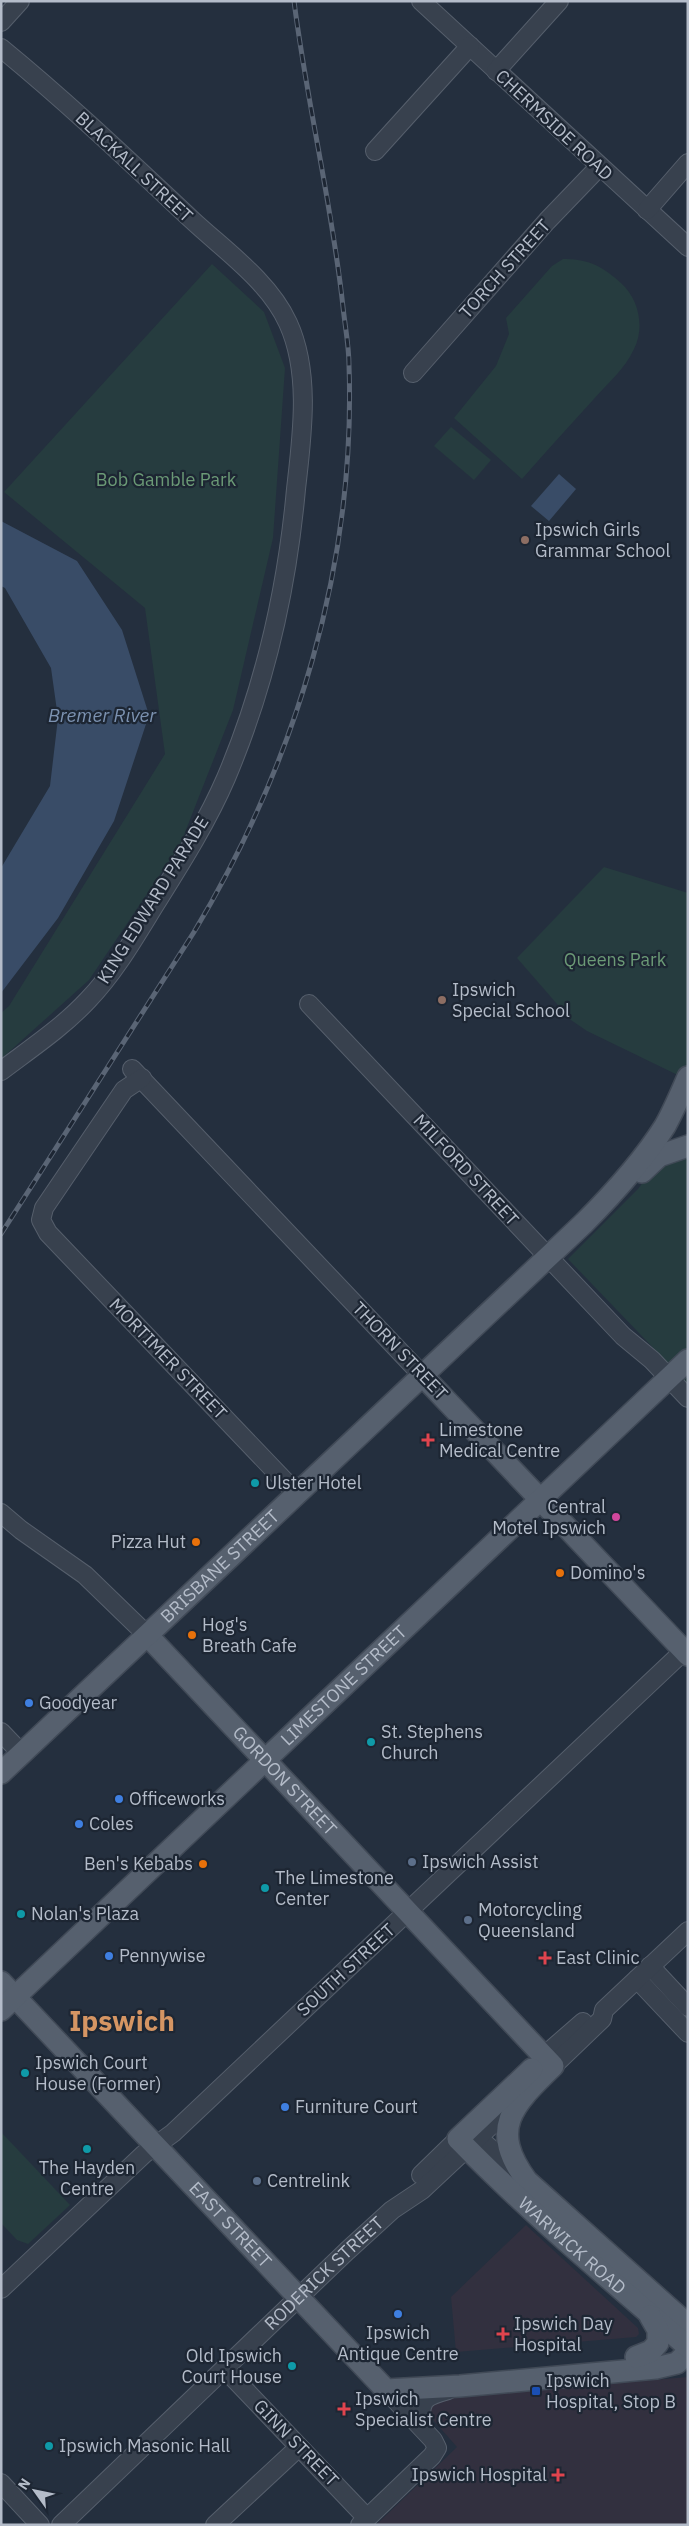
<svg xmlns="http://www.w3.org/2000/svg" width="689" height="2526" font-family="'IBM Plex Sans',sans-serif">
  <rect width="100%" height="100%" fill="#242f3e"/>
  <!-- medical -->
  <g fill="#32303f">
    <path d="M526,2225L638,2328L639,2334L636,2337L456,2352L451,2297Z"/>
    <path d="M688,2377V2522L684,2525H376L457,2447L427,2413L425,2410L438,2398Z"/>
  </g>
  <!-- green -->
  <g fill="#263c3f">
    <path d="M563,259C587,258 604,267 621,283C639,299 645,328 634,349C625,369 607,384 593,400C569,426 545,453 522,479L454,418L496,366L509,334L506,318L552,266Z"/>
    <path d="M212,264L264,312L285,368L273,538L233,710L180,845L89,980L1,1059V1013L9,1006L165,754L145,608L4,492Z"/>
    <path d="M451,427L491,460L474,480L434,446Z"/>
    <path d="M604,867L688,893V1080L587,1031L571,1020L517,958Z"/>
    <path d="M688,1154V1384L568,1259L638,1189L652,1170Z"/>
    <path d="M1,2132L70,2205L28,2244L17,2240L1,2223Z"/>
  </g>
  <!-- water -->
  <g fill="#394c67">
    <path d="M559,474L576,489L549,521L531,506Z"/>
    <path d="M1,521L77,561L122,630L149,715L114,821L58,918L1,993V868L50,786L58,718L51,668L5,588L1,586Z"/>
  </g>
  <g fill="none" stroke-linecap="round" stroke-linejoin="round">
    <defs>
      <g id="minor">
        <path d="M421,1L688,247"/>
        <path d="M1,22L20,1"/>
        <path d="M1,48C67,102 129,161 191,219C224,250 269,281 288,323C311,373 302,436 296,489C287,589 265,686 226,778C207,822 181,863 156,903C135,937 115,972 88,1000C63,1027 30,1049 1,1071"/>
        <path d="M496,71L559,1"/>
        <path d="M375,151L470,46"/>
        <path d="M647,210L688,163"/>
        <path d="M413,373L547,221L599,167"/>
        <path d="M309,1004L623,1336L652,1360L688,1398"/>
        <path d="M132,1069L423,1376"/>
        <path d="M142,1078L124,1090L44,1208L41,1220L48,1233L298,1495"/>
        <path d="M1,1513L21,1530L85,1575L148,1636"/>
        <path d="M1,1732L22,1754"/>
        <path d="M650,1966L688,2007"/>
        <path d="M637,1979L688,2033"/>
        <path d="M544,2056L583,2022"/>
        <path d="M553,2066L602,2019L604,2010L688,1931"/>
        <path d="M471,2131L520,2175"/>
        <path d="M421,2175L458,2139"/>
        <path d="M1,2289L144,2154L173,2133L688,1647"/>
        <path d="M225,2369L367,2518"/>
        <path d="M420,2425C421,2399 423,2397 448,2390"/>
        <path d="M1,2483L40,2525"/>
        <path id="s1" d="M61,2525L347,2251L392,2210L422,2190L517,2101"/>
        <path d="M215,2525L299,2447"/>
        <path d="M360,2525L432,2456L437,2448L433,2440L386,2390"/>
      </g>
      <g id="major">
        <path d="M642,1172L659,1156L688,1146"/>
        <path d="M423,1376L688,1655"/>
        <path id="s2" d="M148,1636L553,2066C513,2105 488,2128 527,2181L688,2325"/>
        <path id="s3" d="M1,1773L584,1223C614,1193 643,1161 665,1126C674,1110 681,1093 688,1077"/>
        <path id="s4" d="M1,1982L386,2390L460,2386L656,2368L677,2363L688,2352"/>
        <path id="s5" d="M1,2010L688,1360"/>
        <path id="s6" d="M532,2069L458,2139C530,2213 610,2279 688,2347"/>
        <path d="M636,2357L651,2351L658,2343V2330L650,2316"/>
      </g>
    </defs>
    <!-- minor casing -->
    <use href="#minor" stroke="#565f6c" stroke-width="20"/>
    <!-- major casing -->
    <use href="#major" stroke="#414a57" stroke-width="24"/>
    <!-- minor -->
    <use href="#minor" stroke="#38414e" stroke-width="18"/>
    <!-- major -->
    <use href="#major" stroke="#56606e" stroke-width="21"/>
    <defs>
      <path id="rail" d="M1,1234L194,932C296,762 356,565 349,365C349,346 345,326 343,307C332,204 307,104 294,1"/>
    </defs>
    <!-- rail casing -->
    <use href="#rail" stroke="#5a6575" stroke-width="5"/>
    <!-- rail -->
    <use href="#rail" stroke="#1d2633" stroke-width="3" stroke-dasharray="9" stroke-linecap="butt"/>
  </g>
  <!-- markers -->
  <g fill="#8d6e63" stroke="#1d2633" stroke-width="2">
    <circle cx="525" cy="540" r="5"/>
    <circle cx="442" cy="1000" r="5"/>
  </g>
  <g fill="#e0444e" stroke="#1d2633" stroke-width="2">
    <path d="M425.5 1432.5h5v5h5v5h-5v5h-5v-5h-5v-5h5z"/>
    <path d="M542.5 1950.5h5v5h5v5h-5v5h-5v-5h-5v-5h5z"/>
    <path d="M500.5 2326.5h5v5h5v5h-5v5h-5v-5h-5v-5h5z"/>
    <path d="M341.5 2401.5h5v5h5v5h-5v5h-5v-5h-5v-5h5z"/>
    <path d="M555.5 2467.5h5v5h5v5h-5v5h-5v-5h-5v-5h5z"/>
  </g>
  <g fill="#0f9aa8" stroke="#1d2633" stroke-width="2">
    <circle cx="255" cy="1483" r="5"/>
    <circle cx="371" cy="1742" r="5"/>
    <circle cx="265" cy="1888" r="5"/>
    <circle cx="21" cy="1914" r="5"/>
    <circle cx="25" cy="2073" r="5"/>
    <circle cx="87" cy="2149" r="5"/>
    <circle cx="292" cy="2366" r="5"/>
    <circle cx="49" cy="2446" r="5"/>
  </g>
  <circle fill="#d1479c" stroke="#1d2633" stroke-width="2" cx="616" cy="1517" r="5"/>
  <g fill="#e8710a" stroke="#1d2633" stroke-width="2">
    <circle cx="196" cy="1542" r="5"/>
    <circle cx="560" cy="1573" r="5"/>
    <circle cx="192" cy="1635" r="5"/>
    <circle cx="203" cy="1864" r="5"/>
  </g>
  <g fill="#3f7fe0" stroke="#1d2633" stroke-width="2">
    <circle cx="29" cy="1703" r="5"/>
    <circle cx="119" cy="1799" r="5"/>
    <circle cx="79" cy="1824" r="5"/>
    <circle cx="109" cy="1956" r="5"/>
    <circle cx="285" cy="2107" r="5"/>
    <circle cx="398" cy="2314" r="5"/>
  </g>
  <g fill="#5c6f8a" stroke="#1d2633" stroke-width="2">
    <circle cx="412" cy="1862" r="5"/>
    <circle cx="468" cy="1920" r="5"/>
    <circle cx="257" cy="2181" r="5"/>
  </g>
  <rect fill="#1a4fb4" stroke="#1d2633" stroke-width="2" x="531" y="2386" width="10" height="10" rx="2.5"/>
  <g text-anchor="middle" stroke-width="4.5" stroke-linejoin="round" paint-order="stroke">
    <!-- street labels -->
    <g font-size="18" fill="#b4bcc9" stroke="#1d2633">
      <text transform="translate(554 125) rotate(43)" y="6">CHERMSIDE ROAD</text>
      <text transform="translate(134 167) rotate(43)" y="6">BLACKALL STREET</text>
      <text transform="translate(505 269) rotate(-48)" y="6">TORCH STREET</text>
      <text transform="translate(153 900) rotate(-58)" y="6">KING EDWARD PARADE</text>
      <text transform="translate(466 1170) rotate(47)" y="6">MILFORD STREET</text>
      <text transform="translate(400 1351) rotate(46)" y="6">THORN STREET</text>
      <text transform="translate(168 1359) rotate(46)" y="6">MORTIMER STREET</text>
      <text dy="6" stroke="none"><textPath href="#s3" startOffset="301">BRISBANE STREET</textPath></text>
      <text dy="6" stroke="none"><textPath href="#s5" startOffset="472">LIMESTONE STREET</textPath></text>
      <text dy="6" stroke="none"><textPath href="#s2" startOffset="199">GORDON STREET</textPath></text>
      <text transform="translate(346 1970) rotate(-43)" y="6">SOUTH STREET</text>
      <text dy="6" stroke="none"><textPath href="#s4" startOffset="334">EAST STREET</textPath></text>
      <text dy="6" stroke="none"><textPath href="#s6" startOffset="258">WARWICK ROAD</textPath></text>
      <text dy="6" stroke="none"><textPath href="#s1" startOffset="364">RODERICK STREET</textPath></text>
      <text transform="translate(296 2443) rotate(46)" y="6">GINN STREET</text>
    </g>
    <!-- park labels -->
    <g font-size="18" fill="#6b9a76" stroke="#1d2633">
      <text x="166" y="486">Bob Gamble Park</text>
      <text x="615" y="966">Queens Park</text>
    </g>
    <!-- poi labels -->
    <g font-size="18" fill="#b4bcc9" stroke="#1d2633" text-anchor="start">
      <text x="535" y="536">Ipswich Girls<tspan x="535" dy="21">Grammar School</tspan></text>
      <text x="452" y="996">Ipswich<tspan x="452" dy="21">Special School</tspan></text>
      <text x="439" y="1436">Limestone<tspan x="439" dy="21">Medical Centre</tspan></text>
      <text x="265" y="1489">Ulster Hotel</text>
      <text x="606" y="1513" text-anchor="end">Central<tspan x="606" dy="21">Motel Ipswich</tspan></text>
      <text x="186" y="1548" text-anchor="end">Pizza Hut</text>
      <text x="570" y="1579">Domino's</text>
      <text x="202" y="1631">Hog's<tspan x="202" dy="21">Breath Cafe</tspan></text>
      <text x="39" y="1709">Goodyear</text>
      <text x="381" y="1738">St. Stephens<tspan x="381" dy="21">Church</tspan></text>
      <text x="129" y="1805">Officeworks</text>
      <text x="89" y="1830">Coles</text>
      <text x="422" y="1868">Ipswich Assist</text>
      <text x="193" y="1870" text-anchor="end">Ben's Kebabs</text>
      <text x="275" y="1884">The Limestone<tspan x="275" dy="21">Center</tspan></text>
      <text x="478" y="1916">Motorcycling<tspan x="478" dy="21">Queensland</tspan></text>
      <text x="31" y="1920">Nolan's Plaza</text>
      <text x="119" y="1962">Pennywise</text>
      <text x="556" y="1964">East Clinic</text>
      <text x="35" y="2069">Ipswich Court<tspan x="35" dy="21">House (Former)</tspan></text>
      <text x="295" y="2113">Furniture Court</text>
      <text x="87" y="2174" text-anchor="middle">The Hayden<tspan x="87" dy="21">Centre</tspan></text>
      <text x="267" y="2187">Centrelink</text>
      <text x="514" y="2330">Ipswich Day<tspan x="514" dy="21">Hospital</tspan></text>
      <text x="398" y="2339" text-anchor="middle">Ipswich<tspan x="398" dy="21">Antique Centre</tspan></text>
      <text x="282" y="2362" text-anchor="end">Old Ipswich<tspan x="282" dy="21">Court House</tspan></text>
      <text x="546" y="2387">Ipswich<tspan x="546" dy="21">Hospital, Stop B</tspan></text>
      <text x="355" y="2405">Ipswich<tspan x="355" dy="21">Specialist Centre</tspan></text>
      <text x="59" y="2452">Ipswich Masonic Hall</text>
      <text x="547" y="2481" text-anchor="end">Ipswich Hospital</text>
    </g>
    <!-- water labels -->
    <g font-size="19" font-style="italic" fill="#7c92b1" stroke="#1d2633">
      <text x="102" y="722">Bremer River</text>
    </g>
    <!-- town labels -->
    <g font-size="28" font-weight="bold" fill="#d59563" stroke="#1d2633">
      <text x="122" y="2031">Ipswich</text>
    </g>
  </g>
  <!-- border -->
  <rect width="689" height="2526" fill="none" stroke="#b4bcc9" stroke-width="5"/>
  <!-- north arrow -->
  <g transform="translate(35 2491) rotate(303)" stroke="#1d2633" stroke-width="4" paint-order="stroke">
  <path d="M0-4L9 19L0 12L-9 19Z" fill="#b4bcc9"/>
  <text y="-8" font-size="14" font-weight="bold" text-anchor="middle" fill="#b4bcc9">N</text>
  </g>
</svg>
